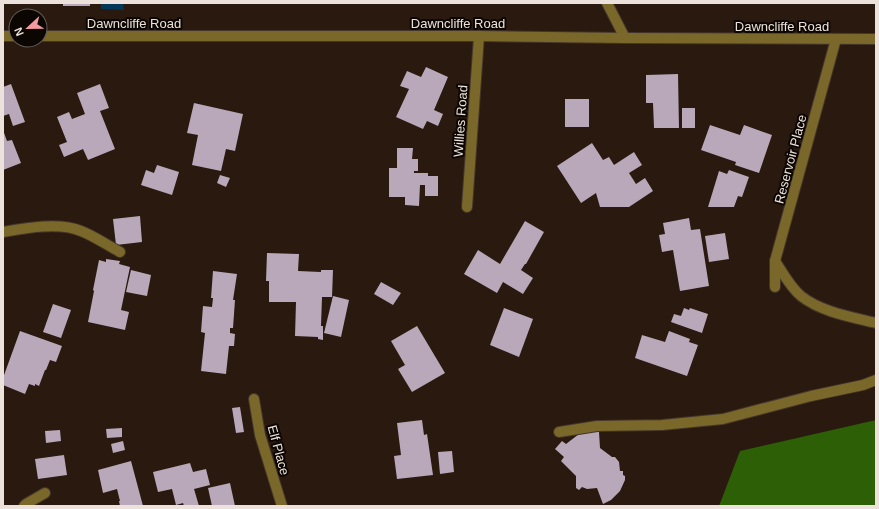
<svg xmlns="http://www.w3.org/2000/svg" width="879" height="509" font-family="Helvetica,sans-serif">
  <rect width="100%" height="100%" fill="#29190e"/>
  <!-- forest -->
  <path fill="#2c5f06" d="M876,420V506H719L740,451Z"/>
  <!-- water -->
  <path fill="#033858" d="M101,3H123L124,10L101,9Z"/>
  <!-- building -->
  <g fill="#b8a8ba">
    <rect x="63" y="3" width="27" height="3"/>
    <path d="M426,67L448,77L434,110L443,114L438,126L427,121L423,129L396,117L409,89L400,86L407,71L421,77Z"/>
    <path d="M678,74L679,128H654L653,103H646V75Z"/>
    <path d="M11,84L25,122L13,126L9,114L3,116V87Z"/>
    <path d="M100,84L109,108L100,111L115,149L88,160L83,149L64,157L59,145L67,142L57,117L69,112L72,119L85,114L77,93Z"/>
    <rect x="565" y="99" width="24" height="28"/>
    <path d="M194,103L243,114L235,151L226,149L221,171L192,165L198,135L187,133Z"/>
    <rect x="682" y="108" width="13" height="20"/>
    <path d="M710,125L740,135L744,125L772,135L759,173L735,165L736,162L701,150Z"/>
    <path d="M3,130L7,141L12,140L21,163L3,170Z"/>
    <path d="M592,143L603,160L609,157L614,165L634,152L642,165L629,173L636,184L645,178L653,191L629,207H600L596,193L581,203L557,166Z"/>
    <path d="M397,148H413L412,159H418V171H414V173H428V176H438V196H425V185H420L419,206L405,205V197H389V168H397Z"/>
    <path d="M157,165L179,172L172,195L141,185L146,170L154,173Z"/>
    <path d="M729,170L749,177L742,197L738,196L734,207H708L719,171L727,174Z"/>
    <path d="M220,175L230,178L226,187L217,183Z"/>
    <path d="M140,216L142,242L116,245L113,219Z"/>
    <path d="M689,218L691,230L700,229L709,286L680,291L673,250L662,252L659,235L665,234L663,223Z"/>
    <path d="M525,221L544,232L526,264H525L521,270L533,278L523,294L503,282L497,293L464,274L478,250L500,264Z"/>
    <path d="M725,233L729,259L709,262L705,236Z"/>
    <path d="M267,253L299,254L298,271L321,272V270H333L332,297H322L321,326H323V340L318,339V337L295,336L296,302H269V281H266Z"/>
    <path d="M106,259L120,261L119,264L130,267L121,310L129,312L125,330L88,322L94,291L93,290L99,260L106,262Z"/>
    <path d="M131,270L151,275L147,296L126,292Z"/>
    <path d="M213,271L237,274L233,300H235L233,328H230V333L235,334L234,346H229L226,374L201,371L205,333L201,332L203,306L212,307L213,298H211Z"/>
    <path d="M381,282L401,293L393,305L374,294Z"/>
    <path d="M333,296L349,300L341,337L324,333Z"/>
    <path d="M53,304L71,310L61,338L43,332Z"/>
    <path d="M504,308L533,319L519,357L490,345Z"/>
    <path d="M684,308L689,310L690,308L708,314L702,333L671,322L674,314L681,316Z"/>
    <path d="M417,326L445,373L412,392L398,369L405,365L391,341Z"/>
    <path d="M20,331L62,346L56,362L50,360L46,370H45L39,386L35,384V386L29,384L25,394L3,385V378Z"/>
    <path d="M669,331L690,339L689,342L698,345L687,376L635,358L642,335L665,342Z"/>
    <path d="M240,407L244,432L236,433L232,408Z"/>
    <path d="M422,420L424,435L427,434L433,475L397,479L394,456L401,455L397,423Z"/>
    <path d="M122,428V437L107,438L106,429Z"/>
    <path d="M60,430L61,441L46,443L45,431Z"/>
    <path d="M588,431L599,432L600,448L612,457H615L619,462L620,471H623V475L625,476V480L620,491L611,500L603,504L597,488L587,489L582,487L579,490L576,488V476L561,461L564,457L555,449L562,441L566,444L579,434Z"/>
    <path d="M123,441L125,450L113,453L111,444Z"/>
    <path d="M452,451L454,472L440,474L438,452Z"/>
    <path d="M64,455L67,475L38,479L35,459Z"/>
    <path d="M131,461L143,506H120L119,501H120L117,489L103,493L98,470Z"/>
    <path d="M190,463L193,472L206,469L210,485L194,489L199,506H184L183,503L176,505L172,489L158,492L153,472Z"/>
    <path d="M230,483L235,506H212L208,488Z"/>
  </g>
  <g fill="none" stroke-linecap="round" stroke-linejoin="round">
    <defs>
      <g id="minor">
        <path d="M607,3L625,38"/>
        <path d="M3,36H16"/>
        <path d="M40,36H479L625,38L876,39"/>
        <path d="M467,207L479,36"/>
        <path d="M3,232C26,228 59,222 81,231C94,236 107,245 120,252"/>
        <path d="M775,261C783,273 790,287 801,296C821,312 852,317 876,323"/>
        <path d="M775,287V261L836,39"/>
        <path d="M254,399L260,435L282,506"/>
        <path d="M559,432L597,426L662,425L723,419L811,396L863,385L876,380"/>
        <path d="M24,506L26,504L45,493"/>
      </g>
    </defs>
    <!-- minor casing -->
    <use href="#minor" stroke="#44352b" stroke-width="12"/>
    <!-- minor -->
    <use href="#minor" stroke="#7a672a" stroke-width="10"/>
  </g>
  <g text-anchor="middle" stroke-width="4" stroke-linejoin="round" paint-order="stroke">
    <!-- street labels -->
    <g font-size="13" fill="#ede2db" stroke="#0c0603">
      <text x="134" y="28">Dawncliffe Road</text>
      <text x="458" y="28">Dawncliffe Road</text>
      <text x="782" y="31">Dawncliffe Road</text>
      <text transform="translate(460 121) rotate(-86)" y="5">Willies Road</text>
      <text transform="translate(790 159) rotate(-75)" y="5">Reservoir Place</text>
      <text transform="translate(279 450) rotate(75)" y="5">Elf Place</text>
    </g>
  </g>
  <!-- border -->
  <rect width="879" height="509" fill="none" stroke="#ede2db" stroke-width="8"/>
  <!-- north arrow -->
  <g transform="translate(28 28) rotate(248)"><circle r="19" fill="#0c0603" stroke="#665e59"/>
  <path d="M0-3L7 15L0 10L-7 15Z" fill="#f49aa1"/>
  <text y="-6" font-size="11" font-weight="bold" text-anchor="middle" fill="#ede2db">N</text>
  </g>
</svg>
